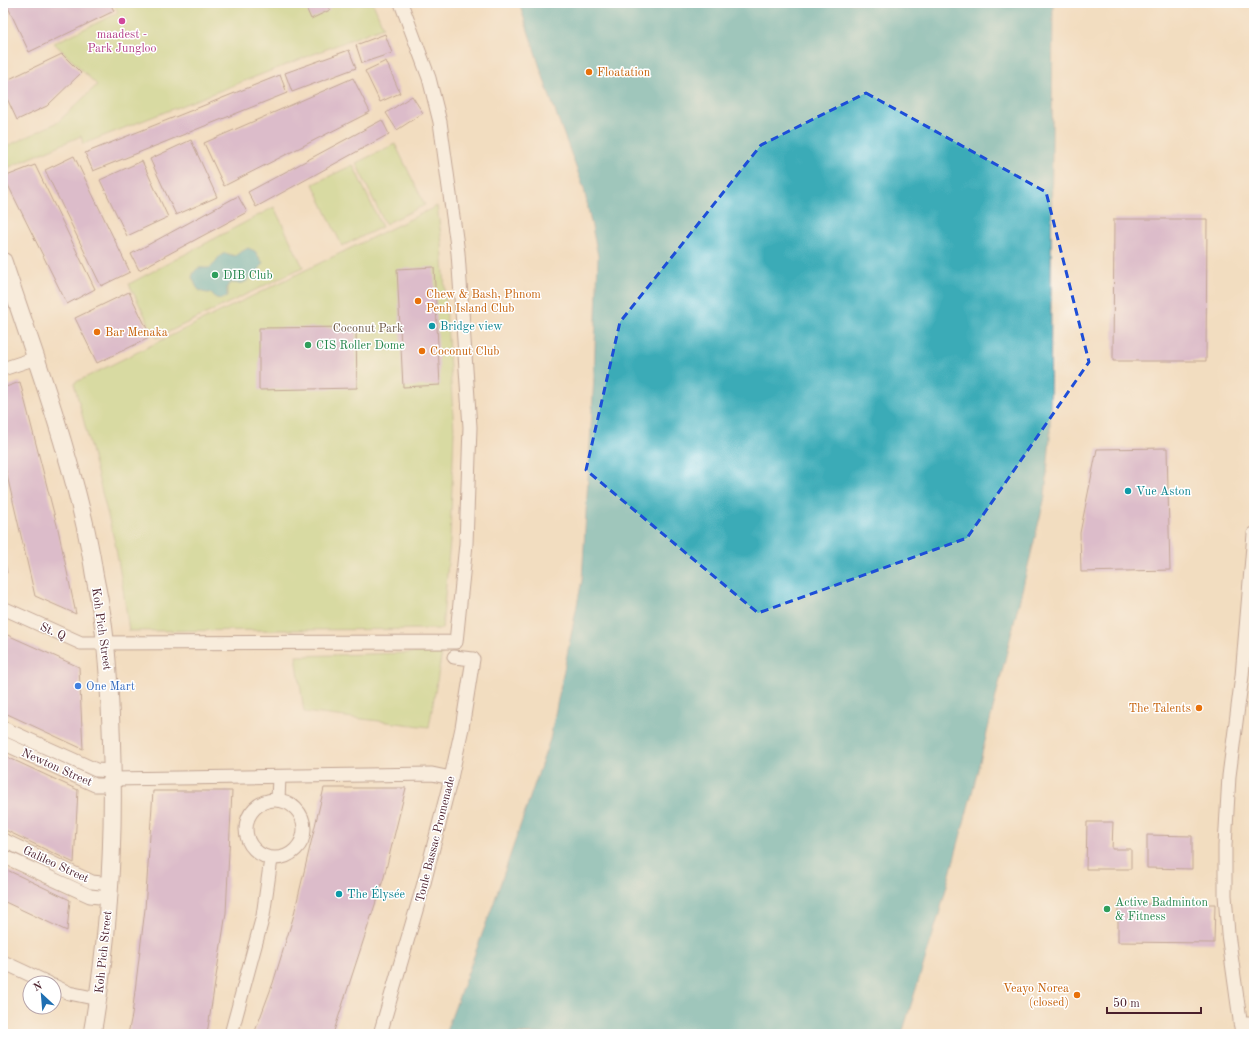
<svg xmlns="http://www.w3.org/2000/svg" width="1257" height="1037" font-family="'Old Standard TT',serif">
  <rect width="100%" height="100%" fill="#fff"/>
  <filter id="ink" filterUnits="userSpaceOnUse"><feTurbulence type="fractalNoise" baseFrequency=".025" numOctaves="2"/><feDisplacementMap in="SourceGraphic" scale="8" xChannelSelector="R" yChannelSelector="G"/><feConvolveMatrix kernelMatrix="1 2 1 2 8 2 1 2 1" color-interpolation-filters="sRGB"/></filter>
  <filter id="wash" filterUnits="userSpaceOnUse"><feTurbulence type="fractalNoise" baseFrequency=".012" numOctaves="4" result="noise"/><feDisplacementMap in="SourceGraphic" scale="16" xChannelSelector="R" yChannelSelector="G"/><feGaussianBlur stdDeviation="0.9" result="paint"/><feColorMatrix in="noise" values="0 0 0 0 0 0 0 0 0 0 0 0 0 0 0 0 0 1.4 0 .05"/><feComposite in="paint" operator="in"/></filter>
  <g filter="url(#wash)">
    <rect width="100%" height="100%" fill="#f2ddc0"/>
    <!-- green -->
    <g fill="#b9d77e" stroke="#827b54">
      <path d="M114,3H373L383,27L83,144L81,136L5,169L3,166V148L58,122L97,85L54,43L118,13Z"/>
      <path d="M395,144L425,205L385,224L356,163Z"/>
      <path d="M353,165L382,227L342,246L313,184Z"/>
      <path d="M437,206L442,243L454,431L450,541L442,629L129,631L123,589L115,543L74,383Z"/>
      <path d="M274,207L303,267L156,338L129,284Z"/>
      <path d="M442,652L429,727L304,712L296,656Z"/>
    </g>
    <!-- water -->
    <g fill="#3babb7" stroke="#426571">
      <path d="M519,3H1053L1050,438L1045,497L975,782L939,915L902,1034H445L494,902L550,739L582,580L594,376L598,256L584,189L547,89Z"/>
      <path d="M248,248L255,251L263,263L258,272L254,273C246,284 244,284 231,283L227,287V297L221,299L216,298L210,293C197,293 197,288 192,277C197,261 206,272 212,266C218,261 215,258 225,253L235,256L239,253Z"/>
    </g>
    <g id="blocks">
      <!-- building -->
      <g fill="#c296d7">
        <path d="M6,3H110L114,11L29,52Z"/>
        <path d="M304,3H326L330,10L311,19Z"/>
        <path d="M385,34L392,53L362,63L356,45Z"/>
        <path d="M349,50L356,68L292,92L285,73Z"/>
        <path d="M62,54L81,73L47,106L17,120L3,90V82Z"/>
        <path d="M386,61L400,93L380,102L365,71Z"/>
        <path d="M280,75L287,93L93,171L85,153Z"/>
        <path d="M353,78L370,112L224,186L204,143Z"/>
        <path d="M412,96L423,113L397,130L386,113Z"/>
        <path d="M382,120L389,134L256,207L248,192Z"/>
        <path d="M191,140L217,197L176,215L150,159Z"/>
        <path d="M74,156L130,272L101,286L45,170Z"/>
        <path d="M142,161L168,217L127,236L100,180Z"/>
        <path d="M35,165L95,289L67,304L4,177Z"/>
        <path d="M238,196L247,212L139,270L131,254Z"/>
        <path d="M1114,219H1207L1206,361H1113Z"/>
        <path d="M434,267L440,385L403,387L397,269Z"/>
        <path d="M129,292L151,337L97,363L75,318Z"/>
        <path d="M356,327L357,388L259,390V328Z"/>
        <path d="M20,382L58,529L76,614L35,596L3,458V388Z"/>
        <path d="M1167,448L1170,570L1081,572L1080,533L1097,449Z"/>
        <path d="M3,557H4L7,573L3,571Z"/>
        <path d="M3,633L79,667L83,749L3,712Z"/>
        <path d="M3,755L78,790L74,863L3,829Z"/>
        <path d="M324,788H406L384,877L333,1034H254L273,983L293,918Z"/>
        <path d="M153,791H232L226,913L207,1034H128L132,1015L145,909Z"/>
        <path d="M1087,822H1113L1112,849H1131V869H1086Z"/>
        <path d="M1147,835L1192,836V869L1147,868Z"/>
        <path d="M3,868L70,900L67,931L3,901Z"/>
        <path d="M1118,904H1215L1214,943L1118,942Z"/>
      </g>
    </g>
  </g>
  <g filter="url(#ink)">
    <use href="#blocks" fill-opacity="0" stroke="#85625f" stroke-width="1"/>
    <g fill="none" stroke-linecap="round" stroke-linejoin="round">
      <defs>
        <g id="minor">
          <path d="M3,369L36,358"/>
          <path d="M3,608L81,643L456,642L466,544L470,427L458,253L440,122L429,78L401,3"/>
          <path d="M3,728L96,770L112,771"/>
          <path d="M3,743L95,785H112"/>
          <path d="M112,779L432,774L451,778"/>
          <circle cx="275" cy="829" r="29"/>
          <path d="M278,800L279,777"/>
          <path d="M3,840L92,882L110,884"/>
          <path d="M3,856L90,896L109,898"/>
          <path d="M3,962L48,983"/>
          <path d="M54,986L69,993L98,999"/>
          <path d="M1240,1023H1254"/>
          <path d="M231,1034L263,916L271,859"/>
          <path d="M380,1034L424,883L451,778L462,728L473,659L454,657"/>
          <path d="M1242,1034L1228,934L1225,895V846L1229,776L1242,676L1254,534"/>
        </g>
        <path id="major" d="M3,261C33,350 65,438 86,530C89,544 92,558 94,573C97,589 101,606 103,623C109,669 111,716 112,762C114,853 108,944 92,1034"/>
      </defs>
      <!-- minor casing -->
      <use href="#minor" stroke="#85625f" stroke-width="15"/>
      <!-- major casing -->
      <use href="#major" stroke="#85625f" stroke-width="19"/>
      <!-- minor -->
      <use href="#minor" stroke="#fff" stroke-width="13"/>
      <!-- major -->
      <use href="#major" stroke="#fff" stroke-width="17"/>
    </g>
  </g>
  <!-- marked area -->
  <path d="M0 0H1257V1037H0ZM866,93L1046,192L1089,362L967,538L758,613L586,470L620,322L761,145Z" fill="#f2ddc0" fill-opacity=".55" fill-rule="evenodd"/>
  <path fill="none" stroke="#1d4ed8" stroke-width="3" stroke-dasharray="8 5" stroke-linejoin="round" d="M866,93L1046,192L1089,362L967,538L758,613L586,470L620,322L761,145Z"/>
  <!-- markers -->
  <circle fill="#d1479c" stroke="#fff" stroke-width="1.5" cx="122" cy="21" r="4"/>
  <g fill="#e8710a" stroke="#fff" stroke-width="1.5">
    <circle cx="589" cy="72" r="4"/>
    <circle cx="418" cy="301" r="4"/>
    <circle cx="97" cy="332" r="4"/>
    <circle cx="422" cy="351" r="4"/>
    <circle cx="1199" cy="708" r="4"/>
    <circle cx="1077" cy="995" r="4"/>
  </g>
  <g fill="#2e9e5b" stroke="#fff" stroke-width="1.5">
    <circle cx="215" cy="275" r="4"/>
    <circle cx="308" cy="345" r="4"/>
    <circle cx="1107" cy="909" r="4"/>
  </g>
  <g fill="#0f9aa8" stroke="#fff" stroke-width="1.5">
    <circle cx="432" cy="326" r="4"/>
    <circle cx="1128" cy="491" r="4"/>
    <circle cx="339" cy="894" r="4"/>
  </g>
  <circle fill="#3f7fe0" stroke="#fff" stroke-width="1.5" cx="78" cy="686" r="4"/>
  <g text-anchor="middle" stroke-width="3" stroke-linejoin="round" paint-order="stroke">
    <!-- hotel labels -->
    <g font-size="12" fill="#b23c85" stroke="#fff">
      <text x="122" y="38">maadest -<tspan x="122" dy="14">Park Jungloo</tspan></text>
    </g>
    <!-- food labels -->
    <g font-size="12" fill="#c56008" stroke="#fff" text-anchor="start">
      <text x="597" y="76">Floatation</text>
      <text x="426" y="298">Chew &amp; Bash, Phnom<tspan x="426" dy="14">Penh Island Club</tspan></text>
      <text x="105" y="336">Bar Menaka</text>
      <text x="430" y="355">Coconut Club</text>
      <text x="1191" y="712" text-anchor="end">The Talents</text>
      <text x="1069" y="992" text-anchor="end">Veayo Norea<tspan x="1069" dy="14">(closed)</tspan></text>
    </g>
    <!-- leisure labels -->
    <g font-size="12" fill="#27864d" stroke="#fff" text-anchor="start">
      <text x="223" y="279">DIB Club</text>
      <text x="316" y="349">CIS Roller Dome</text>
      <text x="1115" y="906">Active Badminton<tspan x="1115" dy="14">&amp; Fitness</tspan></text>
    </g>
    <!-- culture labels -->
    <g font-size="12" fill="#0d838f" stroke="#fff" text-anchor="start">
      <text x="440" y="330">Bridge view</text>
      <text x="1136" y="495">Vue Aston</text>
      <text x="347" y="898">The Élysée</text>
    </g>
    <!-- park labels -->
    <g font-size="12" fill="#6b5644" stroke="#fff">
      <text x="368" y="332">Coconut Park</text>
    </g>
    <!-- street labels -->
    <g font-size="12" fill="#4a1f2b" stroke="#fff">
      <text transform="translate(102 629) rotate(82)" y="4">Koh Pich Street</text>
      <text transform="translate(53 631) rotate(24)" y="4">St. Q</text>
      <text transform="translate(57 767) rotate(24)" y="4">Newton Street</text>
      <text transform="translate(435 839) rotate(-76)" y="4">Tonle Bassac Promenade</text>
      <text transform="translate(56 864) rotate(25)" y="4">Galileo Street</text>
      <text transform="translate(103 952) rotate(-84)" y="4">Koh Pich Street</text>
    </g>
    <!-- shop labels -->
    <g font-size="12" fill="#366cbe" stroke="#fff" text-anchor="start">
      <text x="86" y="690">One Mart</text>
    </g>
  </g>
  <!-- margin -->
  <rect width="1257" height="1037" fill="none" stroke="#fff" stroke-width="16"/>
  <!-- north arrow -->
  <g transform="translate(42 995) rotate(334)"><circle r="19" fill="#ffffff" stroke="#b7a5aa"/>
  <path d="M0-3L7 15L0 10L-7 15Z" fill="#1f6fb2"/>
  <text y="-6" font-size="11" font-weight="bold" text-anchor="middle" fill="#4a1f2b">N</text>
  </g>
  <!-- scale -->
  <path d="M1107 1007v6h94v-6" fill="none" stroke="#4a1f2b" stroke-width="2"/>
  <text x="1113" y="1007" font-size="12" fill="#4a1f2b" stroke="#ffffff" stroke-width="3" paint-order="stroke">50 m</text>
</svg>
